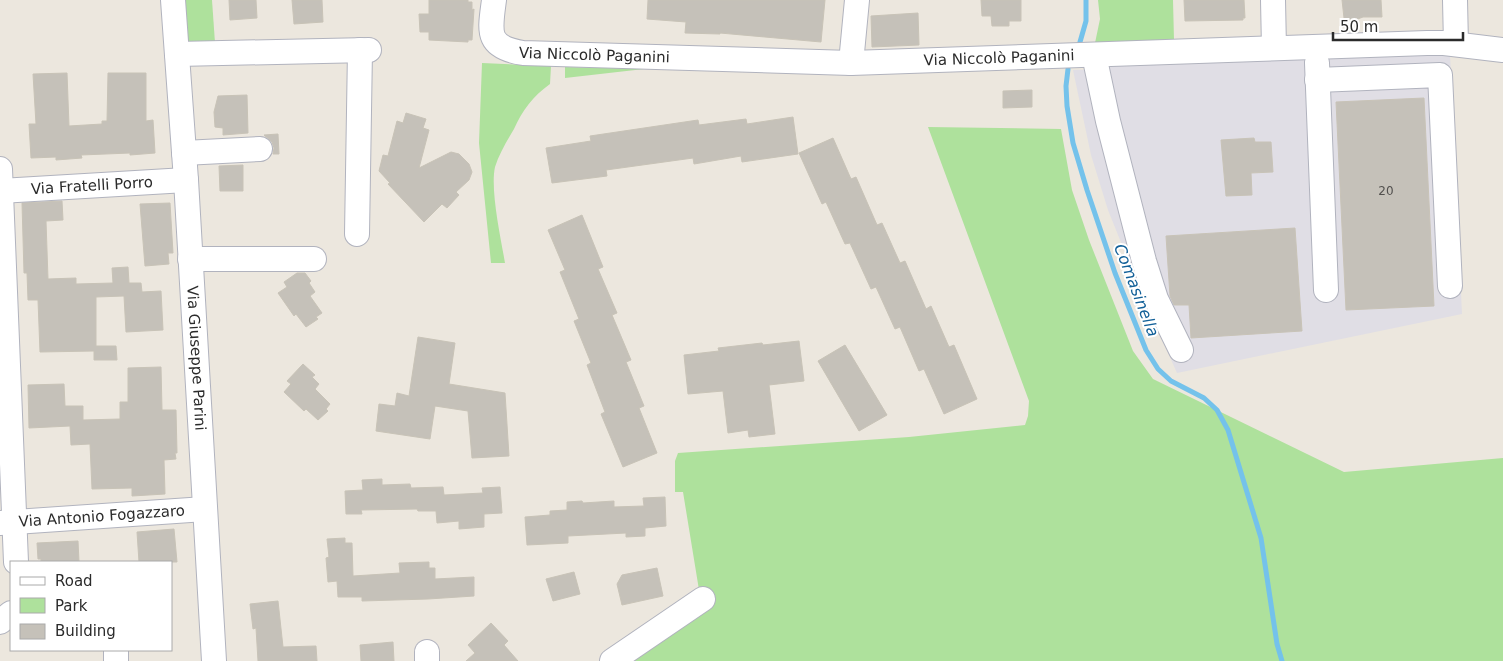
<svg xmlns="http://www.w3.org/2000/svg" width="1503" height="661" font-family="'DejaVu Sans',sans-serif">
  <rect width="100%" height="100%" fill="#ece7de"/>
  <!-- industrial -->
  <path fill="#e0dee5" d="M1450,54L1462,314L1177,373L1140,290L1108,210L1091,155L1073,70L1104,69L1109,64Z"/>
  <!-- green -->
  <g fill="#aee19c">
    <path d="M184,0H212L215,43H188Z"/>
    <path d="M1098,0H1173L1174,40L1095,43L1100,19Z"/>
    <path d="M482,63L551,66L550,84C533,96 522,111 514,129C507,141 499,154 495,167C490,190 501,239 505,263H491L479,143Z"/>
    <path d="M565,67L644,69L565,78Z"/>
    <path d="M928,127L1061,129L1072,190L1089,240L1133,351L1153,379L1344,472L1503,458V661H620L700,596L683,492H675V461L678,453L909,437L1025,425L1028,416L1029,401Z"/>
  </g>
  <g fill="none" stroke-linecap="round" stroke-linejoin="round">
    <!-- stream -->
    <g stroke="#74c2eb" stroke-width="5">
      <path d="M1080,42L1086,21V0"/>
      <path d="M1068,69L1066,86L1067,106L1073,143L1087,190L1115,273L1146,350L1158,369L1171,381L1204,398L1217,410L1228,430L1261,538L1277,644L1282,661"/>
    </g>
  </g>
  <!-- building -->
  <g fill="#c5c1b9" stroke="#c8c3b7">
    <path d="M229,0H256L257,18L230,20Z"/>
    <path d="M292,0H322L323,22L294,24Z"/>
    <path d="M429,0H468V2H472V10L474,9L472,40H468V42L429,40V32H420L419,14H429Z"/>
    <path d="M648,0H825L821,42L720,33V34L685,33L686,22L647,19Z"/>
    <path d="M981,0H1021V21H1009V26H992L991,16H982Z"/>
    <path d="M1184,0H1244L1245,18H1243V20L1185,21Z"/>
    <path d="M1342,0H1381L1382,17H1363L1355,20L1344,18Z"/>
    <path d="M918,13L919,45L872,47L871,16Z"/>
    <path d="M67,73L69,126L102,124V121H107L108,73H146V121L153,120L155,153L130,155V153L81,155L82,158L56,160V157L31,158L29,124H36L33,74Z"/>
    <path d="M1032,90V107L1003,108V91Z"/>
    <path d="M247,95L248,133L223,135V128L215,127L214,112L218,96Z"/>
    <path d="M1424,98L1434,306L1346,310L1336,102Z"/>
    <path d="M406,113L426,119L423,128L429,130L419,168L451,152L459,154L469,164L472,172L469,180L456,192L459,195L447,208L442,204L424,222L388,184L390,183L379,171L383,155L388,156L397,121L403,123Z"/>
    <path d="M793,117L798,154L742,162L741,156L694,164L693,158L606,170L607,176L552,183L546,148L591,141L590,136L698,120L699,125L746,119L747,124Z"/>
    <path d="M278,134L279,154H273L274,148L272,142L264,135Z"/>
    <path d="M833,138L851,179L856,177L877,225L882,223L900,263L905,261L926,309L931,306L949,347L954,345L977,399L944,414L924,369L919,371L900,327L895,329L876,287L871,289L850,243L845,244L826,202L822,204L799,153Z"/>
    <path d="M1254,138L1255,142H1271L1273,172L1251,173L1252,195L1226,196L1221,140Z"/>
    <path d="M243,165V191H220L219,166Z"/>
    <path d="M62,201L63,220L46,221L48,279L76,278V284L113,283L112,268L128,267L129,283H141L142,292L161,291L163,330L126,332L124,296L96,297V346H116L117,360H94V351L40,352L38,300H28L27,273H24L22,203Z"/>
    <path d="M170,203L173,253H168L169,264L145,266L140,204Z"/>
    <path d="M582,215L603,267L598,269L617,313L612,315L631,360L626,362L644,406L639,408L657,453L623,467L601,414L605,412L587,365L591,363L574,321L579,319L560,272L565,270L548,230Z"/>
    <path d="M1295,228L1302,331L1191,338L1189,305H1174L1170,296L1166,236Z"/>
    <path d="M297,273H305L311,281L309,283L315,292L310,296L322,313L316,317L318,319L306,327L296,314L294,316L278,293L287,287L284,282Z"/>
    <path d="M418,337L455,343L449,384L505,393L509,456L472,458L468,411L435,406L430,439L376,431L379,404L395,406L397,393L409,396Z"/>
    <path d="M799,341L804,381L769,385L775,434L749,437L748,430L728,433L723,391L688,394L684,355L719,351L718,348L762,343L763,345Z"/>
    <path d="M845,345L887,415L859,431L818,361Z"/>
    <path d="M303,364L315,375L312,377L319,384L315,389L330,404L326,409L328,411L318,420L306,409L304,411L284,392L291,384L287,381Z"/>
    <path d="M161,367L162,410H176L177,453H175L176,459L164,460L165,494L132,496V488L92,489L90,444L71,445L70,426L29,428L28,385L64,384L65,406H83V420L120,419V402H128V368Z"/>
    <path d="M382,479V485L410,484L411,488L443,487L444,495L483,493L482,488L500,487L502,513L484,514V527L459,529V521L437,523L436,511H418L417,509L361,510L362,514H346L345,491L363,490L362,480Z"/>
    <path d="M665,497L666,526L645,528V536L626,537V533L568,536V543L527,545L525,517L550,515V511L567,510V502L582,501L583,503L614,501V507L644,506L643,498Z"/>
    <path d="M174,529L177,562H139L137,532Z"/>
    <path d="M345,538V543H352L353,576L400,573L399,563L429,562V568H435V579L474,577V596L428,599L362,601V597H338L337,581L328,582L326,558L329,557L327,539Z"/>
    <path d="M78,541L79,562H41V559H38L37,543Z"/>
    <path d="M657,568L663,596L622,605L617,584L622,575Z"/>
    <path d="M574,572L580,594L553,601L546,579Z"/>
    <path d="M278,601L283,647L316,646L317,661H258L256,628L253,629L250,604Z"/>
    <path d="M491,623L508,641L504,645L518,661H466L475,653L468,645Z"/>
    <path d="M393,642L394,661H361L360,645Z"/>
  </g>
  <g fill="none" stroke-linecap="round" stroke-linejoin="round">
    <defs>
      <g id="minor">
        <path id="s1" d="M173,0L186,180L214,661"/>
        <path id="s2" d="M494,0C490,31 485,47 523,53L851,63L1427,43H1444L1503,50"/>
        <path d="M1273,0L1274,48"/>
        <path d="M1455,0L1456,44"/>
        <path d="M177,54L369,50"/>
        <path d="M1094,55L1108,121L1144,261L1156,299L1181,350"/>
        <path d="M851,63L857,0"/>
        <path d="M1317,63L1326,290"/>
        <path d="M1317,80L1440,75L1450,286"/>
        <path d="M184,153L260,149"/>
        <path d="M0,169L16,562"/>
        <path id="s3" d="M0,191L186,180"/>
        <path d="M357,234L360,50"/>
        <path d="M190,259H314"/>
        <path id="s4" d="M0,523L205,509"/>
        <path d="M0,622L11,613"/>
        <path d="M116,650V661"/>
        <path d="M427,652V661"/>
        <path d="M612,661L703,599"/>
      </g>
    </defs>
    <!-- minor casing -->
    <use href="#minor" stroke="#b1b3be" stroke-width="26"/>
    <!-- minor -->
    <use href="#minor" stroke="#fff" stroke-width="24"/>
  </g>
  <g text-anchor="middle" stroke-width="4" stroke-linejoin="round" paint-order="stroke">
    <!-- number labels -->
    <g font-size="12" fill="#52504e">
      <text x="1386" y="195">20</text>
    </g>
    <!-- street labels -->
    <g font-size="15" fill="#2b2b2b" stroke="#fff">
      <text dy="5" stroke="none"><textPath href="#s2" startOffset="144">Via Niccolò Paganini</textPath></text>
      <text dy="5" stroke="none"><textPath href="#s2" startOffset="549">Via Niccolò Paganini</textPath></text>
      <text dy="5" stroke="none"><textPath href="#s3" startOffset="92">Via Fratelli Porro</textPath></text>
      <text dy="5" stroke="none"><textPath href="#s1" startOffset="359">Via Giuseppe Parini</textPath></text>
      <text dy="5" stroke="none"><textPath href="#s4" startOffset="102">Via Antonio Fogazzaro</textPath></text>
    </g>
    <!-- water labels -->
    <g font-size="16" font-style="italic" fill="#126098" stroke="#fff">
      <text transform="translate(1137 290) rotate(69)" y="6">Comasinella</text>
    </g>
  </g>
  <!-- legend -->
  <rect x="10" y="561" width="162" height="90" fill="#ffffff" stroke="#aaaaaa"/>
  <rect x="20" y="577" width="25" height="8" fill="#ffffff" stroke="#aaaaaa"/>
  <text x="55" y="586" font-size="15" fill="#2b2b2b">Road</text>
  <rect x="20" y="598" width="25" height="15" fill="#aee19c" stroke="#aaaaaa"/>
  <text x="55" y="611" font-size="15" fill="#2b2b2b">Park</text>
  <rect x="20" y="624" width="25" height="15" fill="#c5c1b9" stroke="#aaaaaa"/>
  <text x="55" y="636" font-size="15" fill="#2b2b2b">Building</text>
  <!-- scale -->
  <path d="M1333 32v8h130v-8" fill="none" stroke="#2b2b2b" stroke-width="2.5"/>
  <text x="1340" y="32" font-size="15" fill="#2b2b2b" stroke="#ffffff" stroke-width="4" paint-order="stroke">50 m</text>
</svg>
